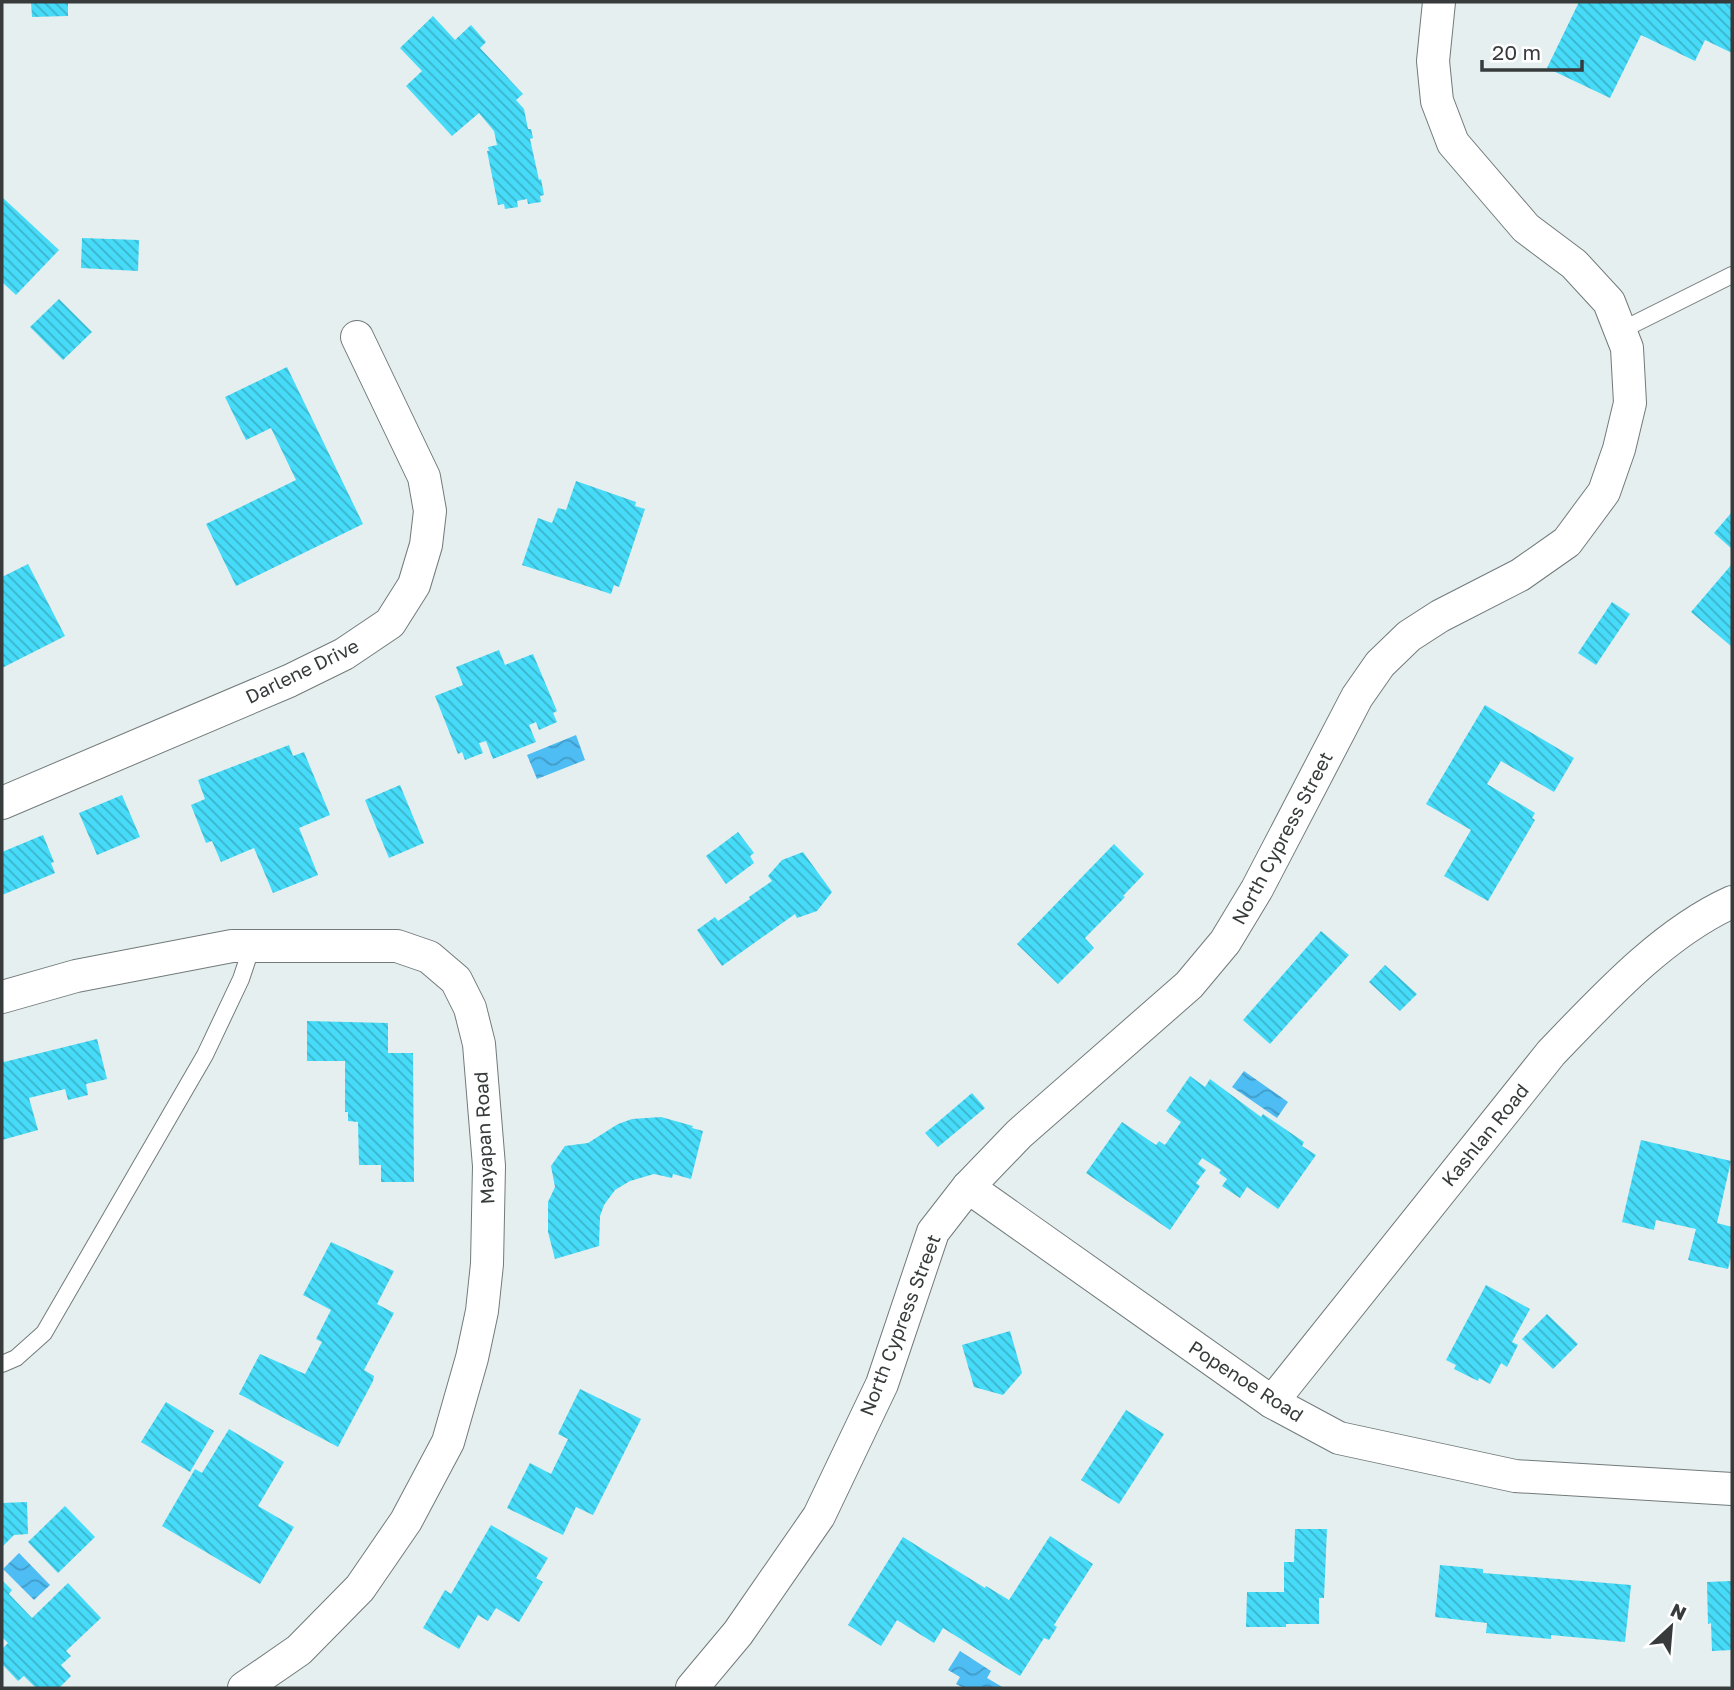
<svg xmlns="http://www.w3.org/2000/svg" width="1734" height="1690" font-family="'Golos Text',sans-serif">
  <defs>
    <pattern id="water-waves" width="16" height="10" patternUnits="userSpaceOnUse" patternTransform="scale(1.75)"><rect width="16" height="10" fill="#4dbdf4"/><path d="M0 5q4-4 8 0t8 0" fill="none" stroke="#419bc7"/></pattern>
    <pattern id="building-back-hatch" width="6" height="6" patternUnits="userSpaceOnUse" patternTransform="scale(1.75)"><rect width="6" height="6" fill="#46dbf8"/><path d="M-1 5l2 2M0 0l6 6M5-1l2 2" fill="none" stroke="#3bb3ca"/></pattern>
  </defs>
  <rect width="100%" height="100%" fill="#e5efef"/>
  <!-- water -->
  <g fill="url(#water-waves)">
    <path d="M576,735L585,760L537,779L527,755Z"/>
    <path d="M1244,1071L1288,1102L1277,1118L1232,1087Z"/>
    <path d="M19,1553L50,1585L34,1600L3,1569Z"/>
    <path d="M960,1651L991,1671L987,1678L1004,1688H964L956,1684L960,1677L948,1670Z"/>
  </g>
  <!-- building -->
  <g fill="url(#building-back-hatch)">
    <path d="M31,2H68V16L32,17Z"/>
    <path d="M1579,2H1732V53L1705,40L1695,61L1641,35L1610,98L1547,68Z"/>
    <path d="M433,16L455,40L471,25L486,42L480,48L523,94L516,100L524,109L528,129H531L533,138L530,139L539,180L541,179L544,195L540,196L541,202L528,204L527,199L517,201L518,207L505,209L504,204L498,205L487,151H489L488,147L497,145L494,131L479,113L452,136L406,86L422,71L400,48Z"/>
    <path d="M2,197L59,250L16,295L2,282Z"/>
    <path d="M82,238L139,240L138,271L81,268Z"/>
    <path d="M59,299L92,332L63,360L30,327Z"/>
    <path d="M287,367L363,524L236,586L206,524L296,480L271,428L246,440L225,397Z"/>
    <path d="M576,481L636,502L635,506L645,509L619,587L614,585L611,594L522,565L538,518L552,523L558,508L566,510Z"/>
    <path d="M1732,512V549L1714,533Z"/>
    <path d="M28,564L65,636L2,668V577Z"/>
    <path d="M1732,564V647L1691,612Z"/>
    <path d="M1612,602L1630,614L1596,665L1578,653Z"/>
    <path d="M499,650L505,665L533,654L557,711L553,713L557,722L539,730L536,722L529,725L536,742L493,759L486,741L479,743L483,753L465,760L462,752L458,754L435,696L463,685L456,667Z"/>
    <path d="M1485,705L1574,758L1554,792L1501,761L1487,784L1535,813L1532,818L1535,820L1488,901L1444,876L1471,830L1426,804Z"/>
    <path d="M289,745L293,756L304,752L330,815L299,828L318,875L273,893L254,848L221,862L212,841L206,843L191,805L205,799L198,780Z"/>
    <path d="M400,785L424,843L389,858L365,800Z"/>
    <path d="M122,795L140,837L97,855L79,813Z"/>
    <path d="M738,832L754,853L750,856L754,863L726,884L706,856Z"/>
    <path d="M43,835L54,862L51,863L55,873L2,895V852Z"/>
    <path d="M1114,844L1144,874L1123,896L1125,897L1085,938L1094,948L1058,984L1017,944Z"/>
    <path d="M803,852L832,892L817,911L797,918L795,914L722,966L697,930L715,917L718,921L750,899L749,897L772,881L768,876L782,860Z"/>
    <path d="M1321,931L1349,955L1270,1044L1243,1020Z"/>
    <path d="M1385,965L1417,994L1400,1011L1369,982Z"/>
    <path d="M307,1021L388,1023V1053H413L414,1182H381V1165H359L358,1122L348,1121V1112H345V1061H307Z"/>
    <path d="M97,1039L107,1079L86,1084L88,1095L68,1100L65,1089L29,1098L38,1130L2,1140V1056L4,1062Z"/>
    <path d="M1190,1076L1205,1087L1210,1079L1261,1117L1263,1114L1304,1142L1302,1146L1316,1155L1278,1209L1247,1187L1240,1198L1222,1186L1227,1179L1219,1173L1221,1170L1202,1158L1198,1164L1206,1170L1196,1183L1200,1186L1170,1230L1086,1173L1122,1122L1156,1145L1159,1141L1165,1145L1181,1122L1166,1111Z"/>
    <path d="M972,1093L985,1108L938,1147L925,1133Z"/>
    <path d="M661,1117L693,1126L692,1128L703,1131L691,1179L673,1174L672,1178L654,1174L630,1181L615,1190L604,1205L600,1216L599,1246L555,1259L548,1232V1202L555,1187L551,1166L565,1146L588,1143L618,1124L632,1119Z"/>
    <path d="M1641,1140L1731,1161L1717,1223L1732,1227V1253L1728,1269L1688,1260L1696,1229L1656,1220L1654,1230L1622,1222Z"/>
    <path d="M331,1242L394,1271L377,1304L394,1313L364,1370L374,1376L373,1381L338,1447L239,1394L260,1354L305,1374L322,1342L316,1339L331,1310L303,1295Z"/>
    <path d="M1486,1285L1530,1309L1512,1342L1518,1345L1507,1367L1501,1363L1490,1384L1479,1378L1478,1381L1454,1369L1456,1365L1446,1360Z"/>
    <path d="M1547,1314L1578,1344L1553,1369L1522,1339Z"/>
    <path d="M1010,1331L1022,1373L1003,1395L974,1387L962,1345Z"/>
    <path d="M580,1389L641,1419L593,1515L576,1507L563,1535L507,1508L530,1463L551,1474L568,1439L558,1434Z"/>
    <path d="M166,1402L214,1431L190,1472L141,1442Z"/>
    <path d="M1126,1410L1164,1434L1119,1504L1081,1480Z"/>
    <path d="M229,1429L284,1462L258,1506L294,1527L260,1584L162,1526L195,1469L202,1473Z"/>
    <path d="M27,1502L28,1534L14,1535L2,1547V1503Z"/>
    <path d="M65,1506L95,1537L58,1573L28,1542Z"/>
    <path d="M491,1525L548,1558L536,1578L543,1582L519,1622L496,1608L488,1621L478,1615L459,1649L423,1628L445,1590L451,1594Z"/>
    <path d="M1295,1529H1327L1324,1598H1319V1624H1286V1627H1246L1247,1592H1284V1562H1294Z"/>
    <path d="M1050,1536L1093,1564L1054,1625L1057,1627L1049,1640L1044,1638L1020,1676L943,1628L934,1643L897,1620L881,1646L848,1625L903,1537L985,1588L986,1586L1009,1600Z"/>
    <path d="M1440,1565L1483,1569V1573L1631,1585L1625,1642L1551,1635V1639L1486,1633L1487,1623L1435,1617Z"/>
    <path d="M2,1580L12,1590L9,1594L32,1618L68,1583L101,1618L66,1651L71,1656L61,1665L71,1676L59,1688H36L24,1676L18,1681L2,1664V1649L8,1643L2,1637Z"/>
    <path d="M1732,1581V1650L1712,1651L1711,1623L1708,1624L1707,1582Z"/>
  </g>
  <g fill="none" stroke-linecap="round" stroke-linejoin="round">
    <defs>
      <g id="lane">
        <path d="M1620,331L1732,275"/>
        <path d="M2,1364L16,1358L44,1333L205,1055L241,979L252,946"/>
      </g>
      <g id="street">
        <path d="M2,803L289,681L344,654L390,623L414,585L426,545L430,511L424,477L357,337"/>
        <path d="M2,997L76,976L232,946H397L429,957L456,980L470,1008L479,1044L489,1166L487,1264L482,1311L472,1358L448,1442L406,1521L360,1588L299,1650L244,1688"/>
        <path d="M968,1187L1272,1402L1339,1438L1515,1476L1732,1489"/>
        <path d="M1272,1402L1551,1053C1603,999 1663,933 1732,902"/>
        <path d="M692,1688L738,1633L819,1516L882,1384L933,1232L968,1187L1019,1134L1189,985L1225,942L1257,889L1357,697L1380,664L1409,636L1440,616L1520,575L1567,542L1604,492L1619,449L1630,403L1627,348L1609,302L1574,264L1526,228L1453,143L1437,101L1433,61L1439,2"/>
      </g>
    </defs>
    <!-- lane casing -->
    <use href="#lane" stroke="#727b7a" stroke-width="18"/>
    <!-- street casing -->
    <use href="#street" stroke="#727b7a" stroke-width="34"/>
    <!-- lane -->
    <use href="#lane" stroke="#fff" stroke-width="16"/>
    <!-- street -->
    <use href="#street" stroke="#fff" stroke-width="32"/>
  </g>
  <g text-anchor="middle" stroke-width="6" stroke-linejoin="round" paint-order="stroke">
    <!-- street labels -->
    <g font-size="19" fill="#373b3b" stroke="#fff">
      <text transform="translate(302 671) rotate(-26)" y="7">Darlene Drive</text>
      <text transform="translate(1282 838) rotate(-62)" y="7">North Cypress Street</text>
      <text transform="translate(1485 1135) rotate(-51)" y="7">Kashlan Road</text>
      <text transform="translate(484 1138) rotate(-93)" y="7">Mayapan Road</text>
      <text transform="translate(900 1325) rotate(-69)" y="7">North Cypress Street</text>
      <text transform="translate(1246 1381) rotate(33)" y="7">Popenoe Road</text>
    </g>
  </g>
  <!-- border -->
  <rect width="1734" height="1690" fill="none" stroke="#373b3b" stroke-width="7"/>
  <!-- north arrow -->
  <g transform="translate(1671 1627) rotate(26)" stroke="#ffffff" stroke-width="5" paint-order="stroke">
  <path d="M0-5L12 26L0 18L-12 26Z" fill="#373b3b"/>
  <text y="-10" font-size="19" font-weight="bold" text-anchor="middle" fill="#373b3b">N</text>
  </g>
  <!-- scale -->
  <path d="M1482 60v10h100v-10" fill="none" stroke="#373b3b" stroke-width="3.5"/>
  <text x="1492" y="60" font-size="21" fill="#373b3b" stroke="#ffffff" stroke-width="5" paint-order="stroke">20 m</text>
</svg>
